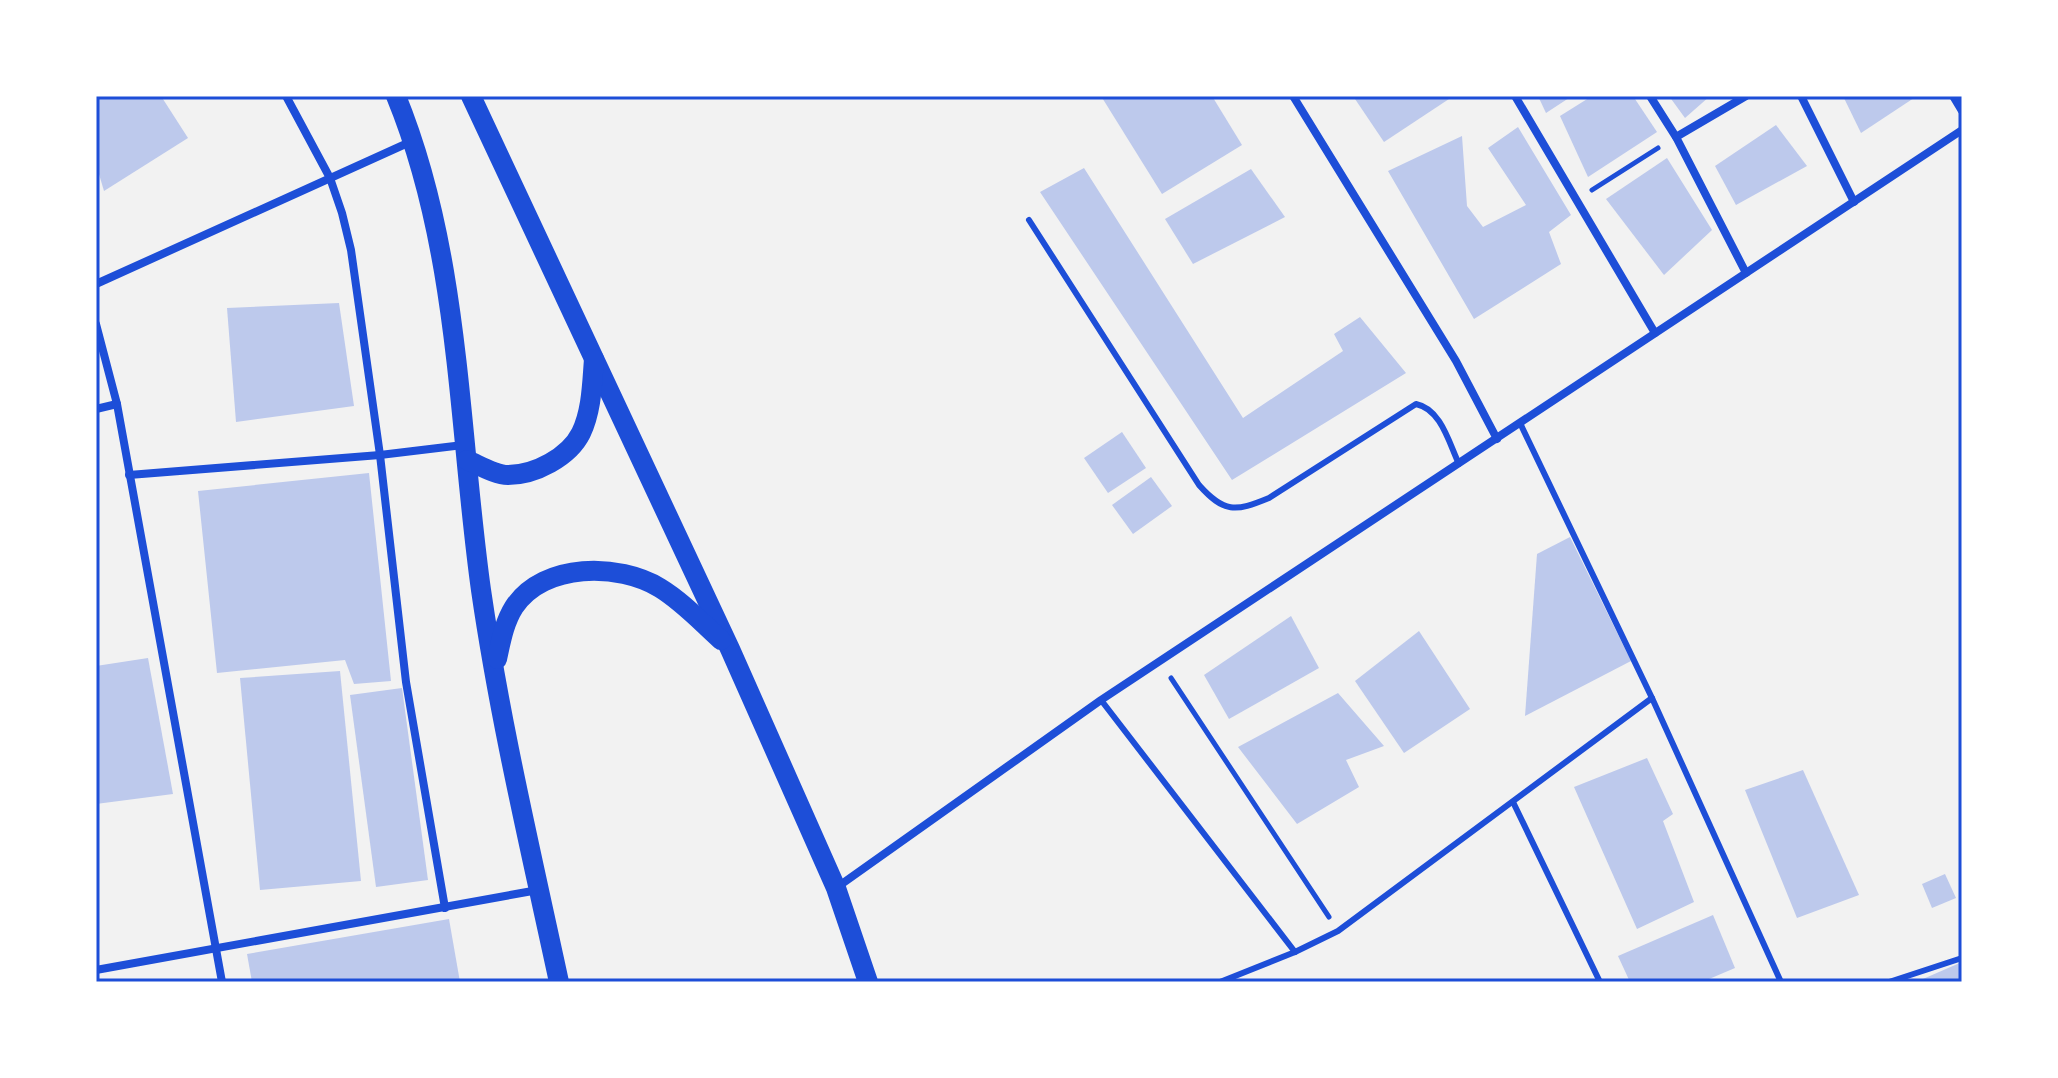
<svg xmlns="http://www.w3.org/2000/svg" width="2058" height="1078" font-family="Barlow,sans-serif">
  <rect width="100%" height="100%" fill="#f2f2f2"/>
  <!-- building -->
  <g fill="#bdc9ec">
    <path d="M96,96H161L188,138L104,191L96,164Z"/>
    <path d="M1101,96H1212L1242,145L1162,194Z"/>
    <path d="M1353,96H1447L1449,99L1384,142Z"/>
    <path d="M1538,96H1572L1546,113Z"/>
    <path d="M1592,96H1633L1657,132L1588,177L1560,116Z"/>
    <path d="M1669,96H1710L1685,118Z"/>
    <path d="M1843,96H1917L1861,133Z"/>
    <path d="M1776,125L1807,166L1736,205L1715,166Z"/>
    <path d="M1518,127L1571,215L1549,232L1561,264L1474,319L1388,171L1462,136L1467,206L1483,227L1526,205L1488,148Z"/>
    <path d="M1667,158L1712,230L1664,275L1606,199Z"/>
    <path d="M1084,168L1243,418L1343,351L1334,334L1360,317L1406,373L1232,480L1040,192Z"/>
    <path d="M1251,169L1285,217L1193,264L1165,219Z"/>
    <path d="M339,303L354,406L236,422L227,308Z"/>
    <path d="M1122,432L1146,468L1108,493L1084,458Z"/>
    <path d="M369,473L391,681L354,684L345,660L217,673L198,491Z"/>
    <path d="M1151,477L1172,506L1133,534L1112,505Z"/>
    <path d="M1570,537L1631,661L1525,716L1537,554Z"/>
    <path d="M1291,616L1319,668L1229,719L1204,675Z"/>
    <path d="M1419,631L1470,709L1404,753L1355,681Z"/>
    <path d="M148,658L173,794L96,804V666Z"/>
    <path d="M340,671L361,881L260,890L240,678Z"/>
    <path d="M402,688L428,880L376,887L350,695Z"/>
    <path d="M1338,693L1384,746L1346,760L1359,787L1297,824L1238,747Z"/>
    <path d="M1647,758L1673,814L1663,821L1694,902L1637,929L1574,787Z"/>
    <path d="M1803,770L1859,895L1797,918L1745,790Z"/>
    <path d="M1945,874L1956,898L1932,908L1922,884Z"/>
    <path d="M1713,915L1735,968L1702,982H1630L1618,956Z"/>
    <path d="M449,919L460,982H252L247,954Z"/>
    <path d="M1962,962V982H1916Z"/>
  </g>
  <g fill="none" stroke-linecap="round" stroke-linejoin="round">
    <!-- path -->
    <g stroke="#1d4ed8" stroke-width="5">
      <path d="M1592,190L1658,148"/>
      <path d="M1171,678L1329,917"/>
    </g>
    <!-- service -->
    <g stroke="#1d4ed8" stroke-width="6">
      <path d="M1029,220L1199,485C1224,513 1235,512 1269,498L1416,404C1441,409 1449,443 1459,464"/>
      <path d="M1520,423L1652,698L1781,982"/>
      <path d="M1101,700L1295,952"/>
      <path d="M1513,802L1600,982"/>
      <path d="M1220,982L1295,952L1338,931L1652,698"/>
      <path d="M1889,982L1962,958"/>
    </g>
    <!-- minor -->
    <g stroke="#1d4ed8" stroke-width="8">
      <path d="M286,96L330,178L342,213L351,250L380,455L406,682L445,908"/>
      <path d="M1293,96L1456,361L1497,439"/>
      <path d="M1515,96L1655,333"/>
      <path d="M1650,96L1676,137L1746,273"/>
      <path d="M1801,96L1854,202"/>
      <path d="M1953,96L1962,111"/>
      <path d="M1676,137L1746,96"/>
      <path d="M96,284L410,142"/>
      <path d="M96,324L117,404L222,982"/>
      <path d="M96,409L117,404"/>
      <path d="M129,475L380,455L463,445"/>
      <path d="M836,888L1101,700L1962,130"/>
      <path d="M96,970L538,890"/>
    </g>
    <!-- primary -->
    <g stroke="#1d4ed8" stroke-width="20">
      <path d="M396,96C460,252 458,425 481,590C500,721 531,852 559,982"/>
      <path d="M471,96L730,649L836,888L868,982"/>
      <path d="M467,460C479,465 495,475 508,475C535,475 569,457 581,433C592,410 592,383 594,359"/>
      <path d="M497,659C501,641 504,623 514,607C544,562 619,563 660,588C683,602 702,623 721,640"/>
    </g>
  </g>
  <!-- border -->
  <rect width="2058" height="1078" fill="none" stroke="#ffffff" stroke-width="196"/>
  <rect x="98" y="98" width="1862" height="882" fill="none" stroke="#1d4ed8" stroke-width="3"/>
</svg>
